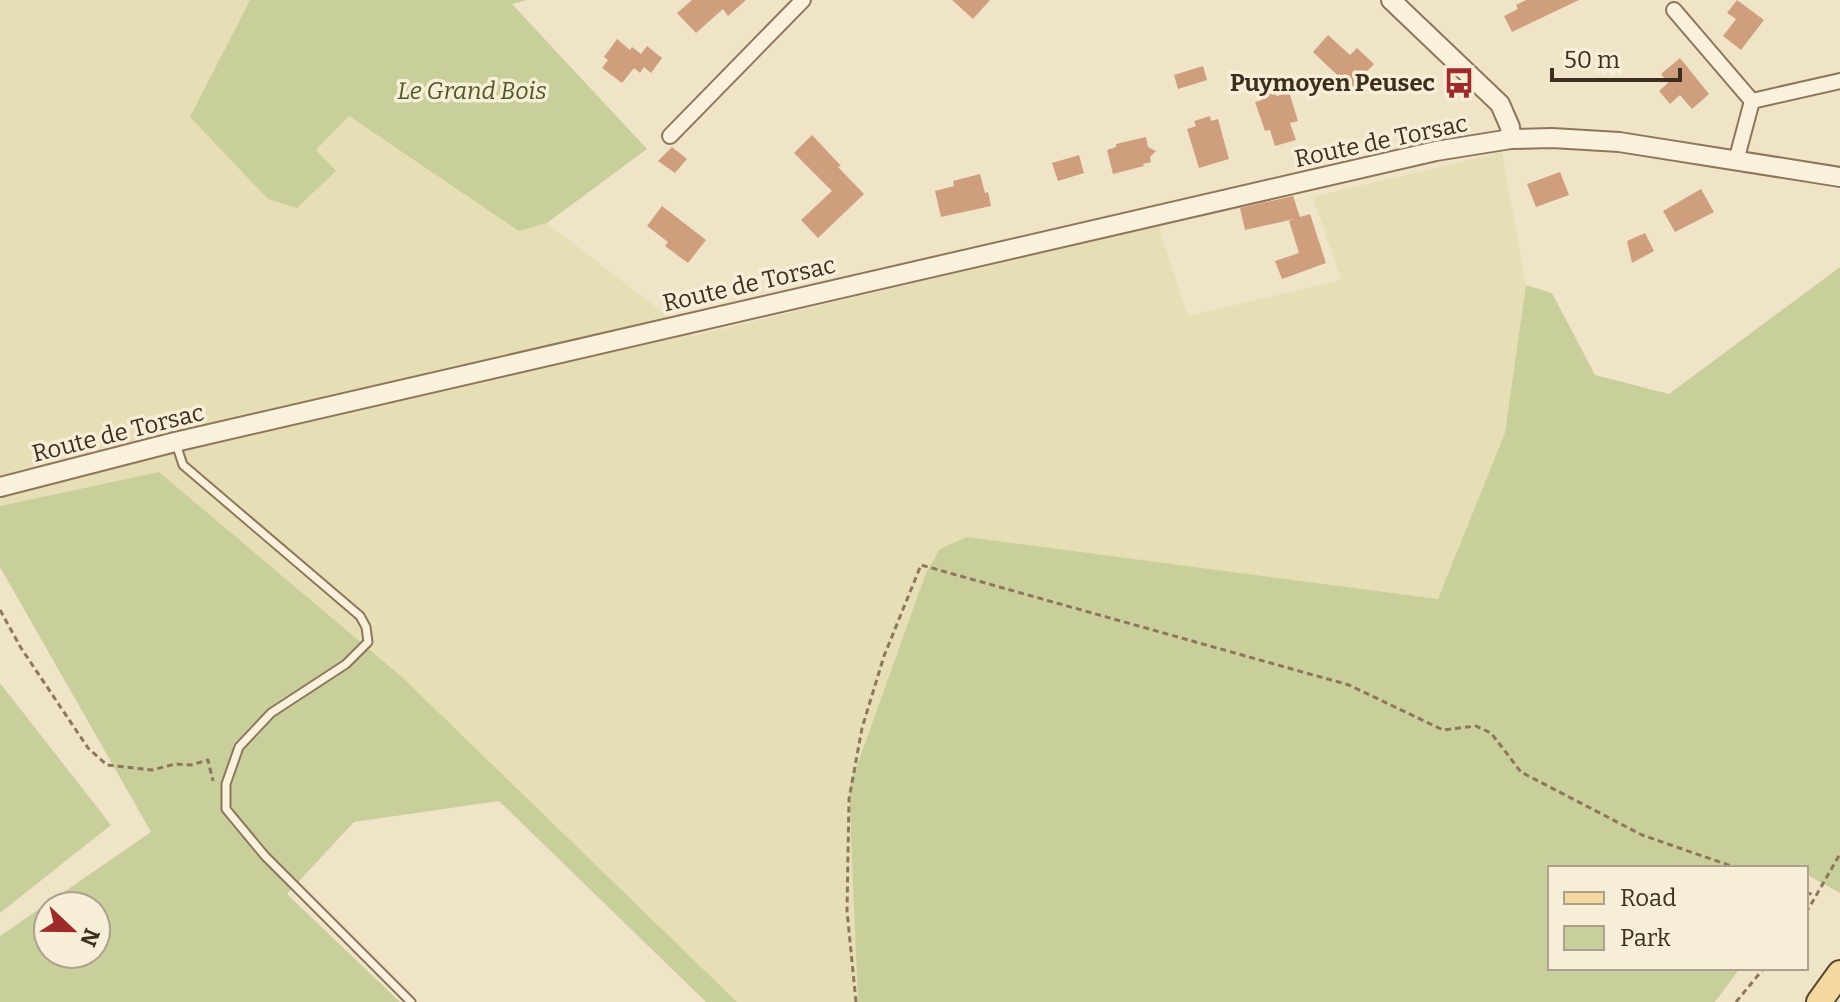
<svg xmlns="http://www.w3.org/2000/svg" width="1840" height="1002" font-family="Bitter,serif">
  <rect width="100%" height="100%" fill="#f0e4c8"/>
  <!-- farmland -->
  <path fill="#e6deb5" d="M0,0H250L190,117L335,171L315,150L349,116L519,230L547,223L693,336L1158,225L1188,316L1341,280L1313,197L1502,152L1526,285L1506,433L1438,599L968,538L940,549L849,788L858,1002H737L402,677L159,472L0,506Z"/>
  <!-- green -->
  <g fill="#c9cf9b" fill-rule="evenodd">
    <path d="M250,0H527L512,4L647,149L547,223L519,231L349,116L316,150L336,171L297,208L268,199L190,117Z"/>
    <path d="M1840,267V893L1806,874V868H1550V968H1740L1715,1002H858L849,788L926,573L940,549L967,537L1438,599L1505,433L1526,285L1552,293L1595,375L1669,394Z"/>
    <path d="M159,472L402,677L737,1002H706L499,801L354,822L287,894L400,1002H0V936L151,832L0,567V506ZM48,906H96V954H48Z"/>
    <path d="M0,683L111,825L0,913Z"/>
  </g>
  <!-- building -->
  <g fill="#cf9f7d">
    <path d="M692,0H746L728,16L723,9L696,33L677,13Z"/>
    <path d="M952,0H990L973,19Z"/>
    <path d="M1526,0H1579L1512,32L1504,16L1518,9L1516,5Z"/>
    <path d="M1737,0L1764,20L1741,50L1723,36L1736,19L1727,13Z"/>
    <path d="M1328,35L1350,55L1357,48L1374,64L1351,88L1313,52Z"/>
    <path d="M617,39L630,50L632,47L641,54L647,46L662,58L651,73L644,67L640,73L634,68L622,83L602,68L608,60L604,57Z"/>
    <path d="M1680,58L1709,94L1692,109L1680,95L1670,104L1659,91L1668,83L1661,74Z"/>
    <path d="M1203,66L1207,80L1178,89L1174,75Z"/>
    <path d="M1271,90L1277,96L1289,92L1298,121L1290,123L1296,140L1275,146L1270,130L1265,131L1255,102L1262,100L1259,94Z"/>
    <path d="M1210,116L1211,121L1218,119L1229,159L1199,168L1187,129L1196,126L1194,121Z"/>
    <path d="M812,135L841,166L838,167L864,194L818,238L801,220L832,191L794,153Z"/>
    <path d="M1146,137L1148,147L1156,151L1150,157L1151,162L1143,164L1144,166L1113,174L1107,150L1116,147V144Z"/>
    <path d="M672,147L687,159L675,173L658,161Z"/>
    <path d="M1079,155L1084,173L1058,181L1052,163Z"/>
    <path d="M1560,172L1569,195L1536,207L1527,184Z"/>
    <path d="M980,174L985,193L988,192L991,206L941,217L935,191L954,186L953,181Z"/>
    <path d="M1701,189L1714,212L1675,232L1663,211Z"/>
    <path d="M1293,196L1300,217L1310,214L1326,263L1282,279L1275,261L1299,253L1289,221L1294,219L1245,230L1240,208Z"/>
    <path d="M662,206L706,240L688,263L665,246L668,242L647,226Z"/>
    <path d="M1645,233L1654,251L1632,263L1627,241Z"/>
  </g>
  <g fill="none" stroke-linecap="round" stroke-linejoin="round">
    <defs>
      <path id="service" d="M176,444L183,465L360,616L366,627L368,642L346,664L271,713L239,747L226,784V809L265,856L411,1002"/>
      <g id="minor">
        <path d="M1674,10L1752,101L1736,161"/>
        <path d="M1752,101L1840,81"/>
        <path d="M670,136L803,0"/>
      </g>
      <g id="tertiary">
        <path d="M1391,0L1500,104L1510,127L1511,139"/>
        <path d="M0,487L175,442L1436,151L1511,139L1552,138L1619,142L1840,177"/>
      </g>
      <path id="primary" d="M1819,1002L1840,973"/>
    </defs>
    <!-- service casing -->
    <use href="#service" stroke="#8d765c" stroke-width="11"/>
    <!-- minor casing -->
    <use href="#minor" stroke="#8d765c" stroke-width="18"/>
    <!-- tertiary casing -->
    <use href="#tertiary" stroke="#8d765c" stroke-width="22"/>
    <!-- primary casing -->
    <use href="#primary" stroke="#5b4430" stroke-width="28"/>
    <!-- path -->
    <g stroke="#8d765c" stroke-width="3" stroke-dasharray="6 4" stroke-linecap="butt">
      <path d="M0,610L21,648L88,748L107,765L152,770L175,764L191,765L208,760L213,781"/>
      <path d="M1806,892L1815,896"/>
      <path d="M1806,913L1840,854"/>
      <path d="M856,1002L847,911L849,799L862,728L884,656L921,565L1349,685L1443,730L1476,726L1491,733L1521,772L1642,835L1737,868"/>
      <path d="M1736,1002L1764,968"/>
    </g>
    <!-- service -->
    <use href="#service" stroke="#faf1dc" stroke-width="7"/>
    <!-- minor -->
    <use href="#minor" stroke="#faf1dc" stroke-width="14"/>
    <!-- tertiary -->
    <use href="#tertiary" stroke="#faf1dc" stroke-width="18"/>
    <!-- primary -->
    <use href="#primary" stroke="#f3d9a0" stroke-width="24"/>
  </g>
  <!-- icons -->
  <defs>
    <symbol id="bus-bare" viewBox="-9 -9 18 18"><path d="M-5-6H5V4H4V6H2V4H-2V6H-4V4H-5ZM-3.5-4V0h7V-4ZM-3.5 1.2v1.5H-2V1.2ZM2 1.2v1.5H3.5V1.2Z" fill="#9e2a2b" stroke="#f7eed8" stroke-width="2.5" paint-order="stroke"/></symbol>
  </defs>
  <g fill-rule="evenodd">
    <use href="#bus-bare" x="1437" y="61" width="44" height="44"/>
  </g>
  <g text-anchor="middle" stroke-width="7" stroke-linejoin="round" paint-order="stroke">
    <!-- poi labels -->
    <g font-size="24" font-weight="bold" fill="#3d2e20" stroke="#f7eed8" text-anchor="end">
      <text x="1435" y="91">Puymoyen Peusec</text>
    </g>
    <!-- park labels -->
    <g font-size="24" font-style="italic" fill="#4d5a26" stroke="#f7eed8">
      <text x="472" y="99">Le Grand Bois</text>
    </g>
    <!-- street labels -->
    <g font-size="24" fill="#3d2e20" stroke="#f7eed8">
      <text transform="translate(1381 141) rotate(-12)" y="8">Route de Torsac</text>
      <text transform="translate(749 284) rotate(-13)" y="8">Route de Torsac</text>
      <text transform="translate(118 433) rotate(-14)" y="8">Route de Torsac</text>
    </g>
  </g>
  <!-- legend -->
  <rect x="1548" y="866" width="260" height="104" fill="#f7eed8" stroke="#ada18e" stroke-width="2"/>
  <rect x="1564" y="892" width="40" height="12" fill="#f3d9a0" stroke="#ada18e" stroke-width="2"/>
  <text x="1620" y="906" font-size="24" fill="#3d2e20">Road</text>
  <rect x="1564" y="926" width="40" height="24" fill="#c9cf9b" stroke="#ada18e" stroke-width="2"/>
  <text x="1620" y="946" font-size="24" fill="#3d2e20">Park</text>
  <!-- north arrow -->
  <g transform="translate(72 930) rotate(112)"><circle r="38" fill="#f7eed8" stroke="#ada18e" stroke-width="2"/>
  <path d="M0-6L14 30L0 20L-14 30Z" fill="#9e2a2b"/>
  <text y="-12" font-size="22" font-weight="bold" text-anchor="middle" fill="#3d2e20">N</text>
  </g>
  <!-- scale -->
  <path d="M1552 68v12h128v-12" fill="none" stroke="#3d2e20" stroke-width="4"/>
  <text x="1564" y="68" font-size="24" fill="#3d2e20" stroke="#f7eed8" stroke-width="6" paint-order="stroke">50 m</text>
</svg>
